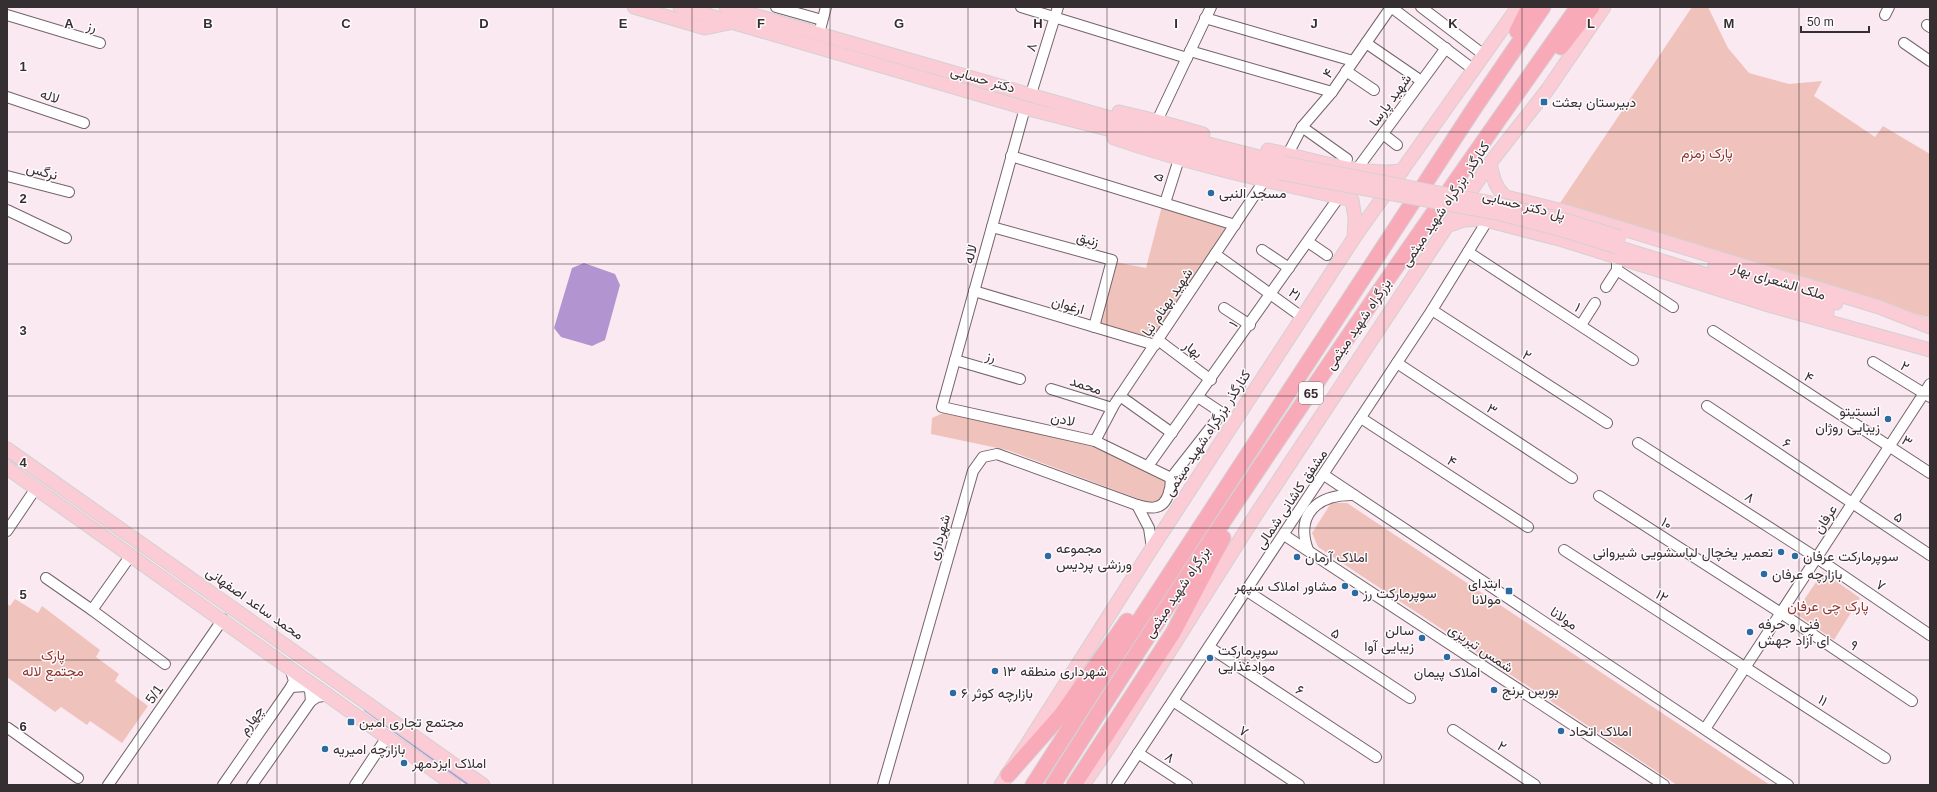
<svg xmlns="http://www.w3.org/2000/svg" width="1937" height="792" font-family="Arial,Vazirmatn,sans-serif">
  <rect width="100%" height="100%" fill="#fbe9f2"/>
  <!-- green -->
  <g fill="#f0c2bc">
    <path d="M1692,7H1708L1728,48L1749,73L1789,84L1822,81L1814,96L1875,137L1883,126L1930,154V318L1560,203Z"/>
    <path d="M1162,206L1228,227L1154,340L1098,324L1115,262L1146,268Z"/>
    <path d="M943,413L1093,445L1166,479L1169,487L1164,501L1155,505L1007,450L931,434L932,418Z"/>
    <path d="M1331,503H1347L1770,785H1677L1318,547L1312,533Z"/>
    <path d="M1823,572L1860,598L1834,640L1795,613Z"/>
    <path d="M15,599L38,613L42,606L100,650L96,657L119,674L115,681L148,706L122,743L90,721L87,725L61,707L55,712L7,677V604L10,606Z"/>
  </g>
  <!-- water -->
  <path fill="#b295d0" d="M584,263L615,274L620,285L605,340L592,346L561,337L554,328L572,268Z"/>
  <g fill="none" stroke-linecap="round" stroke-linejoin="round">
    <!-- stream -->
    <g stroke="#b295d0" stroke-width="2.5">
      <path d="M7,457L23,468"/>
      <path d="M365,710L469,785"/>
    </g>
    <defs>
      <g id="minor">
        <path d="M776,7L822,20"/>
        <path d="M1021,7L1187,58"/>
        <path d="M1391,7L1474,70"/>
        <path d="M1421,7L1484,55"/>
        <path d="M7,15L100,43"/>
        <path d="M1885,15L1889,7"/>
        <path d="M1205,18L1353,61"/>
        <path d="M1927,25L1930,27"/>
        <path d="M821,26L826,7"/>
        <path d="M1366,43L1417,78"/>
        <path d="M1904,43L1930,61"/>
        <path d="M1190,51L1332,92"/>
        <path d="M1346,71L1374,90"/>
        <path d="M1031,94L1058,7"/>
        <path d="M7,97L84,123"/>
        <path d="M1025,108L942,407L1095,441L1171,478"/>
        <path d="M1157,121L1211,7"/>
        <path d="M1302,127L1347,159"/>
        <path d="M1383,134L1397,145"/>
        <path d="M1288,154L1302,127L1332,92L1391,7"/>
        <path d="M1011,156L1235,225"/>
        <path d="M1357,169L1446,48"/>
        <path d="M7,176L69,192"/>
        <path d="M1165,203L1179,159"/>
        <path d="M7,210L66,238"/>
        <path d="M992,227L1112,260L1094,327"/>
        <path d="M1308,242L1327,255"/>
        <path d="M1262,250L1289,268"/>
        <path d="M1468,252L1633,360"/>
        <path d="M1215,254L1302,317"/>
        <path d="M1617,270L1673,307"/>
        <path d="M1606,287L1617,270V263"/>
        <path d="M974,291L1155,345"/>
        <path d="M1224,308L1250,325"/>
        <path d="M1432,310L1607,423"/>
        <path d="M1581,325L1595,303"/>
        <path d="M1713,331L1930,473"/>
        <path d="M1158,340L1211,380"/>
        <path d="M955,360L1020,379"/>
        <path d="M1873,362L1930,397"/>
        <path d="M1397,363L1572,478"/>
        <path d="M1051,389L1112,408"/>
        <path d="M1120,396L1172,433"/>
        <path d="M1198,397L1234,421"/>
        <path d="M1707,406L1930,555"/>
        <path d="M1361,418L1528,527"/>
        <path d="M1095,441L1114,405L1264,181"/>
        <path d="M1638,443L1817,558L1930,635"/>
        <path d="M1148,466L1339,197"/>
        <path d="M1324,475L1788,785"/>
        <path d="M1599,496L1781,613L1912,701"/>
        <path d="M1137,505L1149,528L1152,548"/>
        <path d="M7,531L36,488"/>
        <path d="M1284,535L1664,785"/>
        <path d="M1308,550C1295,514 1318,494 1354,495"/>
        <path d="M1564,550L1885,758"/>
        <path d="M46,578L92,610L131,555"/>
        <path d="M1247,591L1410,698"/>
        <path d="M92,610L165,664"/>
        <path d="M1209,647L1376,757"/>
        <path d="M291,687L306,686L310,690L311,701"/>
        <path d="M1173,701L1299,785"/>
        <path d="M7,729L8,728L78,778"/>
        <path d="M1705,729L1930,384"/>
        <path d="M1453,730L1535,785"/>
        <path d="M1138,753L1187,785"/>
        <path d="M108,785L223,619"/>
        <path d="M223,785L291,687L294,681L290,668"/>
        <path d="M252,785L311,701L317,697L329,695"/>
        <path d="M355,785L387,737"/>
        <path d="M883,785L973,471L983,457L997,454L1137,505C1142,506 1151,509 1156,507C1168,505 1171,488 1171,478L1222,413"/>
        <path d="M1117,785L1432,310L1484,226"/>
      </g>
      <g id="major">
        <path d="M634,7L705,28L729,23"/>
        <path d="M680,7L1025,108L1280,173"/>
        <path d="M726,7L1138,126L1283,163"/>
        <path d="M1119,112L1157,121L1203,134"/>
        <path d="M1114,138C1192,165 1272,182 1352,200L1355,218L1354,238"/>
        <path d="M1268,150C1310,159 1360,176 1402,171"/>
        <path d="M1490,163C1493,177 1495,188 1506,197L1571,213L1879,307L1930,327"/>
        <path d="M1447,226L1464,220L1482,219L1563,240L1772,306L1930,350"/>
        <path d="M1617,247L1827,312"/>
        <path d="M1715,266L1836,303"/>
        <path d="M7,449L483,785"/>
        <path d="M7,468L454,785"/>
        <path d="M1001,785L1152,548L1354,238L1518,7"/>
        <path d="M1083,785L1109,747L1255,516L1447,226L1490,163L1548,89L1604,7"/>
      </g>
      <g id="highway">
        <path d="M1517,31L1529,7"/>
        <path d="M1561,47L1592,7"/>
        <path d="M1008,775L1061,715L1127,621"/>
        <path d="M1033,785L1101,679L1473,110L1543,7"/>
        <path d="M1053,785C1219,520 1397,263 1578,7"/>
        <path d="M1074,785L1173,633L1223,538"/>
      </g>
    </defs>
    <!-- minor casing -->
    <use href="#minor" stroke="#74646c" stroke-width="12"/>
    <!-- major casing -->
    <use href="#major" stroke="#d3d1d2" stroke-width="15"/>
    <!-- highway casing -->
    <use href="#highway" stroke="#d3d1d2" stroke-width="17"/>
    <!-- minor -->
    <use href="#minor" stroke="#fff" stroke-width="10"/>
    <!-- major -->
    <use href="#major" stroke="#fbccd5" stroke-width="13"/>
    <!-- highway -->
    <use href="#highway" stroke="#f8aab9" stroke-width="15"/>
    <defs>
      <g id="major-bridge">
        <path d="M1283,163L1502,205L1568,221L1620,237"/>
        <path d="M1280,173L1497,213L1566,231L1617,247"/>
      </g>
    </defs>
    <!-- major-bridge casing -->
    <use href="#major-bridge" stroke="#d3d1d2" stroke-width="15" stroke-linecap="butt"/>
    <!-- major-bridge -->
    <use href="#major-bridge" stroke="#fbccd5" stroke-width="13"/>
  </g>
  <!-- grid -->
  <path fill="none" stroke="#362f32" stroke-width="1" stroke-opacity="0.55" d="M138,7V785M277,7V785M415,7V785M553,7V785M692,7V785M830,7V785M968,7V785M1107,7V785M1245,7V785M1384,7V785M1522,7V785M1660,7V785M1799,7V785M7,132H1930M7,264H1930M7,396H1930M7,528H1930M7,660H1930"/>
  <!-- markers -->
  <g fill="#2a6ba1" stroke="#fffbfd" stroke-width="1.5">
    <rect x="1540" y="98" width="8" height="8" rx="2"/>
    <circle cx="1211" cy="193" r="4"/>
    <circle cx="1888" cy="419" r="4"/>
    <circle cx="1781" cy="552" r="4"/>
    <circle cx="1048" cy="556" r="4"/>
    <circle cx="1795" cy="556" r="4"/>
    <circle cx="1297" cy="557" r="4"/>
    <circle cx="1764" cy="574" r="4"/>
    <circle cx="1345" cy="586" r="4"/>
    <rect x="1505" y="587" width="8" height="8" rx="2"/>
    <circle cx="1355" cy="593" r="4"/>
    <circle cx="1750" cy="632" r="4"/>
    <circle cx="1422" cy="638" r="4"/>
    <circle cx="1447" cy="657" r="4"/>
    <circle cx="1210" cy="658" r="4"/>
    <circle cx="995" cy="671" r="4"/>
    <circle cx="1494" cy="690" r="4"/>
    <circle cx="953" cy="693" r="4"/>
    <rect x="347" y="718" width="8" height="8" rx="2"/>
    <circle cx="1561" cy="731" r="4"/>
    <circle cx="325" cy="749" r="4"/>
    <circle cx="404" cy="763" r="4"/>
  </g>
  <g text-anchor="middle" stroke-width="3" stroke-linejoin="round" paint-order="stroke">
    <!-- shield labels -->
    <rect fill="#fffbfd" stroke="#726c6f" stroke-width="1" x="1299" y="382" width="24" height="22" rx="3"/>
    <g font-size="13" font-weight="bold" fill="#362f32">
      <text x="1311" y="398">65</text>
    </g>
    <!-- street labels -->
    <g font-size="14" fill="#362f32" stroke="#fffbfd">
      <text transform="translate(92 26) rotate(17)" y="5">رز</text>
      <text transform="translate(1031 47) rotate(-73)" y="5">۸</text>
      <text transform="translate(1328 73) rotate(-55)" y="5">۴</text>
      <text transform="translate(983 79) rotate(16)" y="5">دکتر حسابی</text>
      <text transform="translate(50 96) rotate(19)" y="5">لاله</text>
      <text transform="translate(1390 100) rotate(-54)" y="5">شهید پارسا</text>
      <text transform="translate(42 171) rotate(15)" y="5">نرگس</text>
      <text transform="translate(1158 177) rotate(-73)" y="5">۵</text>
      <text transform="translate(1445 204) rotate(-56)" y="5">کنارگذر بزرگراه شهید میثمی</text>
      <text transform="translate(1524 205) rotate(14)" y="5">پل دکتر حسابی</text>
      <text transform="translate(1088 239) rotate(16)" y="5">زنبق</text>
      <text transform="translate(970 254) rotate(-74)" y="5">لاله</text>
      <text transform="translate(1779 281) rotate(17)" y="5">ملک الشعرای بهار</text>
      <text transform="translate(1295 294) rotate(37)" y="5">۲۱</text>
      <text transform="translate(1167 302) rotate(-56)" y="5">شهید بهنام نیا</text>
      <text transform="translate(1068 305) rotate(16)" y="5">ارغوان</text>
      <text transform="translate(1578 307) rotate(33)" y="5">۱</text>
      <text transform="translate(1233 324) rotate(-55)" y="5">۱</text>
      <text transform="translate(1358 324) rotate(-56)" y="5">بزرگراه شهید میثمی</text>
      <text transform="translate(1193 349) rotate(37)" y="5">بهار</text>
      <text transform="translate(1527 355) rotate(33)" y="5">۲</text>
      <text transform="translate(991 356) rotate(16)" y="5">رز</text>
      <text transform="translate(1905 366) rotate(31)" y="5">۲</text>
      <text transform="translate(1809 377) rotate(33)" y="5">۴</text>
      <text transform="translate(1086 385) rotate(18)" y="5">محمد</text>
      <text transform="translate(1492 409) rotate(33)" y="5">۳</text>
      <text transform="translate(1063 419) rotate(13)" y="5">لادن</text>
      <text transform="translate(1207 433) rotate(-57)" y="5">کنارگذر بزرگراه شهید میثمی</text>
      <text transform="translate(1907 441) rotate(34)" y="5">۳</text>
      <text transform="translate(1787 443) rotate(34)" y="5">۶</text>
      <text transform="translate(1452 461) rotate(33)" y="5">۴</text>
      <text transform="translate(1750 497) rotate(33)" y="5">۸</text>
      <text transform="translate(1291 499) rotate(-56)" y="5">مشفق کاشانی شمالی</text>
      <text transform="translate(1899 517) rotate(34)" y="5">۵</text>
      <text transform="translate(1825 519) rotate(-57)" y="5">عرفان</text>
      <text transform="translate(1667 523) rotate(33)" y="5">۱۰</text>
      <text transform="translate(939 537) rotate(-74)" y="5">شهرداری</text>
      <text transform="translate(1881 585) rotate(34)" y="5">۷</text>
      <text transform="translate(1177 592) rotate(-56)" y="5">بزرگراه شهید میثمی</text>
      <text transform="translate(1662 596) rotate(33)" y="5">۱۲</text>
      <text transform="translate(255 603) rotate(35)" y="5">محمد ساعد اصفهانی</text>
      <text transform="translate(1564 618) rotate(34)" y="5">مولانا</text>
      <text transform="translate(1336 633) rotate(33)" y="5">۵</text>
      <text transform="translate(1854 645) rotate(34)" y="5">۹</text>
      <text transform="translate(1481 648) rotate(34)" y="5">شمس تبریزی</text>
      <text transform="translate(1300 690) rotate(33)" y="5">۶</text>
      <text transform="translate(154 694) rotate(-55)" y="5">5/1</text>
      <text transform="translate(1823 700) rotate(33)" y="5">۱۱</text>
      <text transform="translate(251 720) rotate(-55)" y="5">چهارم</text>
      <text transform="translate(1244 731) rotate(34)" y="5">۷</text>
      <text transform="translate(1502 746) rotate(33)" y="5">۲</text>
      <text transform="translate(1170 757) rotate(33)" y="5">۸</text>
    </g>
    <!-- poi labels -->
    <g font-size="14" fill="#362f32" stroke="#fffbfd" text-anchor="start">
      <text x="1552" y="107">دبیرستان بعثت</text>
      <text x="1219" y="198">مسجد النبی</text>
      <text x="1880" y="416" text-anchor="end">انستیتو<tspan x="1880" dy="16">زیبایی روژان</tspan></text>
      <text x="1056" y="553">مجموعه<tspan x="1056" dy="16">ورزشی پردیس</tspan></text>
      <text x="1773" y="557" text-anchor="end">تعمیر یخچال لباسشویی شیروانی</text>
      <text x="1803" y="561">سوپرمارکت عرفان</text>
      <text x="1305" y="562">املاک آرمان</text>
      <text x="1772" y="579">بازارچه‌ عرفان</text>
      <text x="1501" y="588" text-anchor="end">ابتدای<tspan x="1501" dy="16">مولانا</tspan></text>
      <text x="1337" y="591" text-anchor="end">مشاور املاک سپهر</text>
      <text x="1363" y="598">سوپرمارکت رز</text>
      <text x="1758" y="629">فنی و حرفه<tspan x="1758" dy="16">ای آزاد جهش</tspan></text>
      <text x="1414" y="635" text-anchor="end">سالن<tspan x="1414" dy="16">زیبایی آوا</tspan></text>
      <text x="1218" y="655">سوپرمارکت<tspan x="1218" dy="16">موادغذایی</tspan></text>
      <text x="1003" y="676">شهرداری منطقه ۱۳</text>
      <text x="1447" y="677" text-anchor="middle">املاک پیمان</text>
      <text x="1502" y="695">بورس برنج</text>
      <text x="961" y="698">بازارچه کوثر ۶</text>
      <text x="359" y="727">مجتمع تجاری امین</text>
      <text x="1569" y="736">املاک اتحاد</text>
      <text x="333" y="754">بازارچه امیریه</text>
      <text x="412" y="768">املاک ایزدمهر</text>
    </g>
    <!-- park labels -->
    <g font-size="14" fill="#8b3530" stroke="#fffbfd">
      <text x="1707" y="158">پارک زمزم</text>
      <text x="1828" y="611">پارک چی عرفان</text>
      <text x="53" y="660">پارک<tspan x="53" dy="16">مجتمع لاله</tspan></text>
    </g>
  </g>
  <g font-size="13" text-anchor="middle" font-weight="bold" fill="#362f32" stroke="#fffbfd" stroke-width="3" stroke-linejoin="round" paint-order="stroke">
    <text x="69" y="28">A</text>
    <text x="208" y="28">B</text>
    <text x="346" y="28">C</text>
    <text x="484" y="28">D</text>
    <text x="623" y="28">E</text>
    <text x="761" y="28">F</text>
    <text x="899" y="28">G</text>
    <text x="1038" y="28">H</text>
    <text x="1176" y="28">I</text>
    <text x="1314" y="28">J</text>
    <text x="1453" y="28">K</text>
    <text x="1591" y="28">L</text>
    <text x="1729" y="28">M</text>
    <text x="23" y="71">1</text>
    <text x="23" y="203">2</text>
    <text x="23" y="335">3</text>
    <text x="23" y="467">4</text>
    <text x="23" y="599">5</text>
    <text x="23" y="731">6</text>
  </g>
  <!-- border -->
  <rect width="1937" height="792" fill="none" stroke="#362f32" stroke-width="16"/>
  <!-- scale -->
  <path d="M1801 26v6h68v-6" fill="none" stroke="#362f32" stroke-width="2"/>
  <text x="1807" y="26" font-size="12" fill="#362f32" stroke="#fffbfd" stroke-width="3" paint-order="stroke">50 m</text>
</svg>
